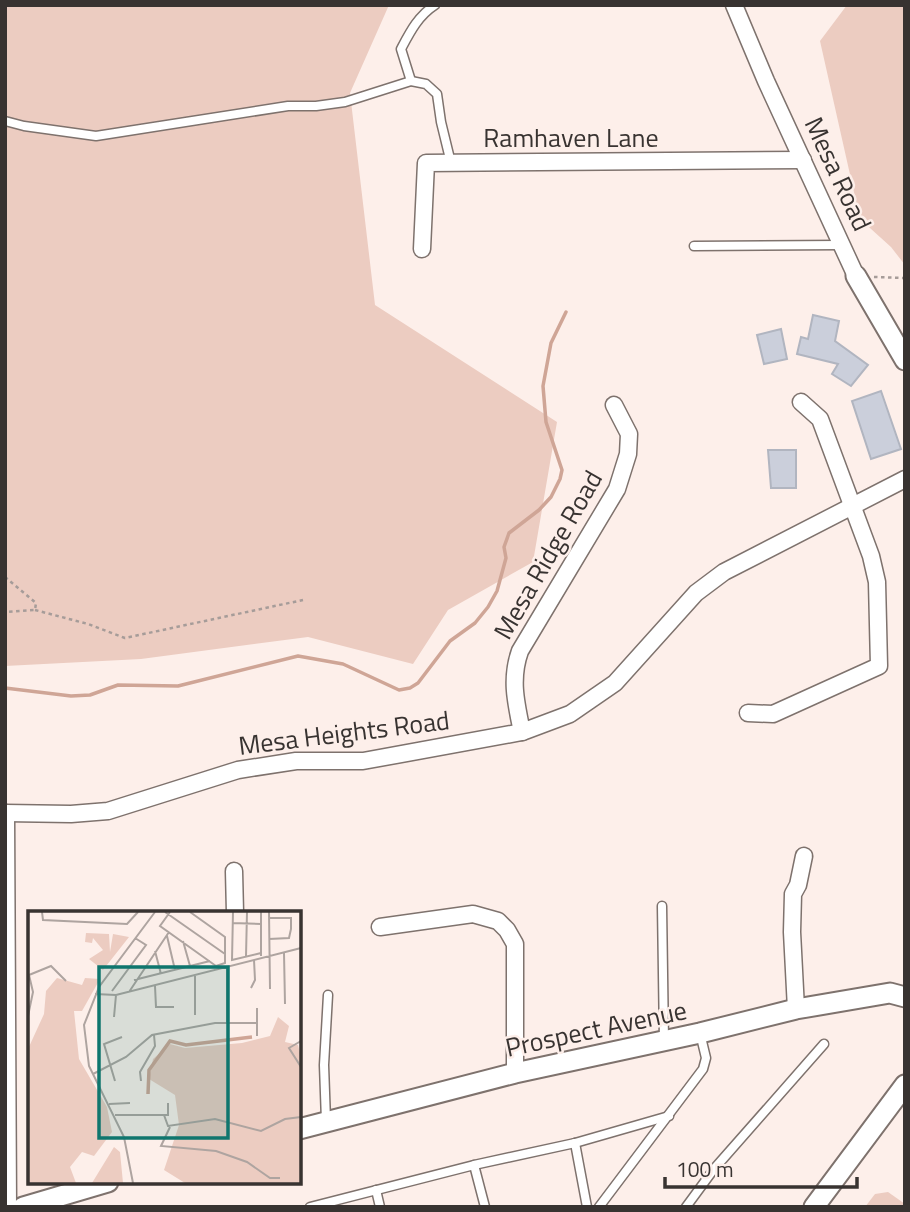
<svg xmlns="http://www.w3.org/2000/svg" width="910" height="1212" font-family="'Titillium Web',sans-serif">
  <rect width="100%" height="100%" fill="#fdefea"/>
  <!-- green -->
  <g fill="#ecccc1">
    <path d="M5,5H389L350,93L375,305L557,422L533,562L448,610L413,664L308,637L141,659L5,666Z"/>
    <path d="M847,5H905V265L891,247L860,219L820,41Z"/>
    <path d="M888,1192L905,1204V1207H865L875,1194Z"/>
  </g>
  <g fill="none" stroke-linecap="round" stroke-linejoin="round">
    <!-- stream -->
    <path stroke="#cfa596" stroke-width="3.5" d="M5,688L71,696L90,695L118,685L178,686L298,656L343,664L399,690L410,688L418,683L450,641L475,623L488,607L497,591L506,558L504,547L509,533L539,510L551,497L560,479L562,470L546,422L543,386L551,343L566,312"/>
  </g>
  <!-- building -->
  <g fill="#cbcfdb" stroke="#b1b5c0" stroke-width="2">
    <path d="M813,315L839,321L835,341L868,365L851,386L832,374L838,364L797,354L801,337L808,339Z"/>
    <path d="M781,329L787,359L764,364L757,335Z"/>
    <path d="M881,391L901,449L871,459L852,401Z"/>
    <path d="M768,450H796V488H771Z"/>
  </g>
  <g fill="none" stroke-linecap="round" stroke-linejoin="round">
    <defs>
      <g id="service">
        <path d="M411,81L401,49C410,32 418,16 435,5"/>
        <path d="M5,121L24,126L96,136L288,106H316L345,102L411,81L426,84L437,94L441,122L451,163"/>
        <path d="M694,246L841,245"/>
        <path d="M662,906L664,1041"/>
        <path d="M326,1121L324,1065L328,995"/>
        <path d="M575,1143L587,1207"/>
        <path d="M474,1165L485,1207"/>
        <path d="M376,1190L380,1207"/>
        <path d="M310,1207L474,1165L575,1143L669,1116"/>
        <path d="M599,1207L703,1069L706,1058L700,1033"/>
        <path d="M686,1207L714,1169L824,1044"/>
      </g>
      <g id="minor">
        <path d="M734,5L766,81L856,276"/>
        <path d="M422,249L426,163L803,160"/>
        <path d="M748,713L773,714L879,666L877,582L871,556L820,419L801,402"/>
        <path d="M522,732C516,703 510,679 520,651L617,489L628,454L629,434L614,405"/>
        <path d="M5,813L71,814L108,811L238,770L296,761H363L522,732L570,714L615,683L696,593L724,572L905,479"/>
        <path d="M6,813L8,1207"/>
        <path d="M234,871L235,913"/>
        <path d="M380,927L473,914L498,921L507,930L515,944V1073"/>
        <path d="M796,1009L792,932L793,894L798,885L804,856"/>
      </g>
      <g id="tertiary">
        <path d="M856,276L905,360"/>
        <path d="M299,1129L515,1073L700,1033L796,1009L890,993L905,997"/>
        <path d="M23,1207L108,1182"/>
        <path d="M814,1207L905,1085"/>
      </g>
    </defs>
    <!-- service casing -->
    <use href="#service" stroke="#7e726d" stroke-width="11"/>
    <!-- minor casing -->
    <use href="#minor" stroke="#7e726d" stroke-width="19"/>
    <!-- tertiary casing -->
    <use href="#tertiary" stroke="#7e726d" stroke-width="23"/>
    <!-- path -->
    <g stroke="#a69c99" stroke-width="2.5" stroke-dasharray="3.5 3.5" stroke-linecap="butt">
      <path d="M874,277L905,278"/>
      <path d="M5,577L36,603L35,610L5,612"/>
      <path d="M35,610L88,624L125,638L303,600"/>
    </g>
    <!-- service -->
    <use href="#service" stroke="#fff" stroke-width="8"/>
    <!-- minor -->
    <use href="#minor" stroke="#fff" stroke-width="16"/>
    <!-- tertiary -->
    <use href="#tertiary" stroke="#fff" stroke-width="19"/>
  </g>
  <g text-anchor="middle" stroke-width="5" stroke-linejoin="round" paint-order="stroke">
    <!-- street labels -->
    <g font-size="26" fill="#383331" stroke="#fdefea">
      <text x="571" y="147">Ramhaven Lane</text>
      <text transform="translate(838 174) rotate(65)" y="9">Mesa Road</text>
      <text transform="translate(548 555) rotate(-60)" y="9">Mesa Ridge Road</text>
      <text transform="translate(344 733) rotate(-7)" y="9">Mesa Heights Road</text>
      <text transform="translate(596 1029) rotate(-12)" y="9">Prospect Avenue</text>
    </g>
  </g>
  <!-- overview -->
  <g transform="translate(28 911)">
    <rect width="273" height="273" fill="#fdefea"/>
    <path d="M58,22L81,23L82,41L85,23L101,26L75,59L61,48L75,39L65,27L64,32L57,31ZM29,67L54,74L57,67L72,68L54,100H46L51,148L79,196L84,221L66,245L54,241L42,256L48,272H0V138L16,103L18,80ZM250,106L261,115L257,131L270,134L273,146V272H157L136,259L151,214L147,184L121,168L125,148L142,133L157,137L214,132L242,125ZM86,236L92,241L95,272H64Z" fill="#ecccc1"/>
    <path fill="none" stroke="#cfa596" stroke-width="3.5" d="M120,183L121,159L142,130L158,134L224,126"/>
    <path fill="none" stroke="#aea4a0" stroke-width="2" d="M14,1L15,9L99,13L110,1M137,1L197,43M142,1L132,15L188,55L197,52V26L162,1M205,1L204,49L233,42M241,1L242,78M204,12L233,13M139,25L147,59M241,28L261,27L263,18V7H241M155,30L162,55M127,40L133,63M256,42L257,93M218,45L219,1M233,45V1M199,56V112M1,64L23,55L38,70M167,65V104M106,69L182,50M127,75L128,96H146M223,77L227,69L226,49M84,80L118,34L107,27M101,81L141,21M67,83L88,84L273,37M229,97V125M0,105L5,81L1,64M86,106L88,84M273,130L261,137L273,156M65,163L98,146L124,124L187,112H229M87,170L76,133L94,126M113,170L112,161L127,135L126,124M81,193L102,192M87,204H140V192M136,204L140,215L187,208L233,220L257,208L273,206M142,216L133,235L188,240L219,251L242,267H252M105,272L96,226L61,155L56,114L71,76L127,1"/>
    <path fill="#0f766e" fill-opacity="0.15" stroke="#0f766e" stroke-width="3.5" d="M71,56H200V227H71Z"/>
    <rect width="273" height="273" fill="none" stroke="#383331" stroke-width="3.5"/>
  </g>
  <!-- border -->
  <rect width="910" height="1212" fill="none" stroke="#383331" stroke-width="14"/>
  <!-- scale -->
  <path d="M665 1177v10h192v-10" fill="none" stroke="#383331" stroke-width="3.5"/>
  <text x="676" y="1177" font-size="21" fill="#383331" stroke="#fdefea" stroke-width="5" paint-order="stroke">100 m</text>
</svg>
